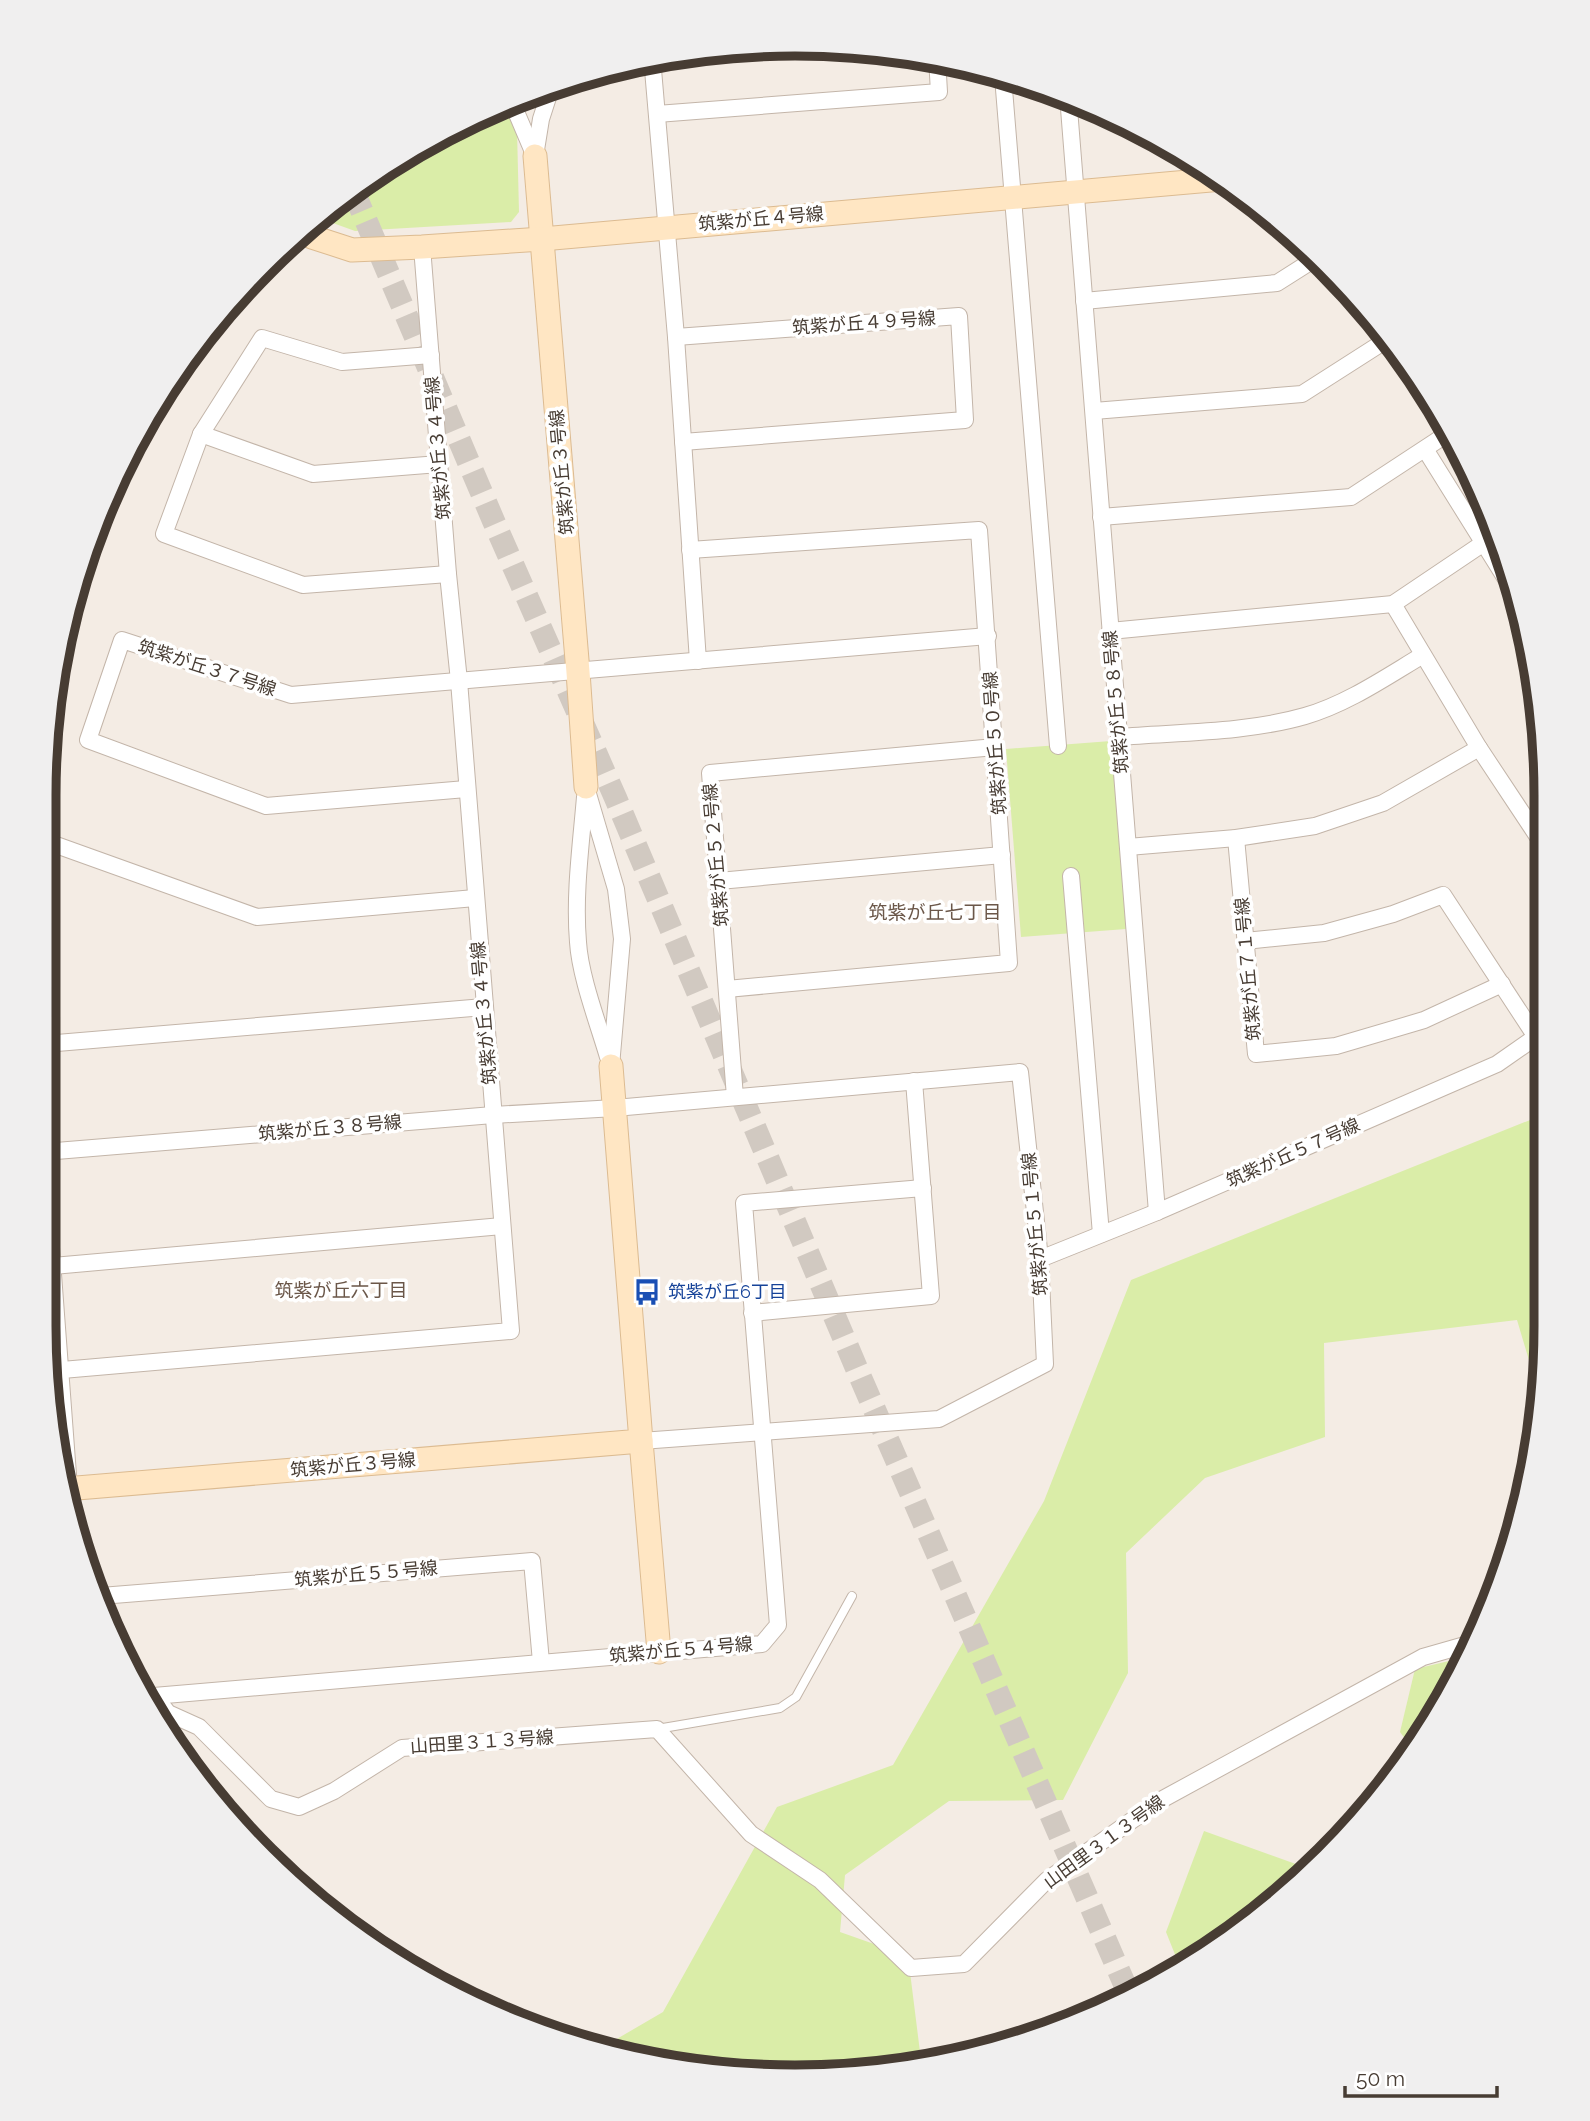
<svg xmlns="http://www.w3.org/2000/svg" width="1590" height="2121" font-family="Raleway,'Noto Sans JP',sans-serif">
  <rect width="100%" height="100%" fill="#f4ece4"/>
  <!-- green -->
  <g fill="#daeda8">
    <path d="M501,104L517,130L519,212L511,222L355,231L319,218L377,171Z"/>
    <path d="M1111,741L1126,929L1021,937L1006,749Z"/>
    <path d="M1540,1116V1397L1517,1320L1324,1343L1325,1437L1205,1478L1126,1553L1128,1673L1063,1800L949,1801L845,1875L840,1932L908,1956L921,2060L845,2076L648,2063L603,2047L663,2012L777,1807L893,1765L1044,1501L1131,1280Z"/>
    <path d="M1466,1657L1445,1702L1412,1748L1400,1732L1415,1669Z"/>
    <path d="M1204,1831L1307,1868L1213,1950L1180,1967L1166,1932Z"/>
  </g>
  <g fill="none" stroke-linecap="round" stroke-linejoin="round">
    <!-- secondary-tunnel -->
    <path stroke="#d1c9c1" stroke-width="23" stroke-dasharray="23 11" stroke-linecap="butt" d="M353,190L494,522L616,799L859,1374L1128,1992"/>
    <defs>
      <path id="lane" d="M657,1729L780,1708L796,1697L852,1596"/>
      <g id="street">
        <path d="M652,58L676,337L698,661"/>
        <path d="M1003,77L1058,746"/>
        <path d="M1068,96L1157,1212"/>
        <path d="M511,100L534,154"/>
        <path d="M657,114L939,92L937,58"/>
        <path d="M535,156L541,119L551,88"/>
        <path d="M1084,301L1277,283L1318,257"/>
        <path d="M676,337L959,316L965,420L683,442"/>
        <path d="M431,355L342,362L262,338L201,434L164,534L303,585L448,574"/>
        <path d="M1094,411L1302,394L1388,339"/>
        <path d="M201,434L313,474L439,464"/>
        <path d="M1425,449L1516,595"/>
        <path d="M1101,517L1351,497L1447,434"/>
        <path d="M690,550L979,530L1009,963L727,989"/>
        <path d="M1393,604L1479,748L1540,840"/>
        <path d="M66,619L119,470"/>
        <path d="M1110,631L1393,604L1497,534"/>
        <path d="M1119,737C1179,732 1246,733 1305,716C1347,704 1386,677 1423,655"/>
        <path d="M586,787L616,889L622,939L611,1066"/>
        <path d="M466,789L266,806L88,740L122,640L291,695L988,636"/>
        <path d="M585,797C581,845 574,894 578,942C580,976 598,1023 608,1057"/>
        <path d="M1236,838L1256,1054L1336,1046L1424,1020L1502,984"/>
        <path d="M45,841L257,917L475,898"/>
        <path d="M1128,847L1236,838L1315,826L1383,803L1479,748"/>
        <path d="M1071,876L1101,1234"/>
        <path d="M719,881L1002,855"/>
        <path d="M1245,941L1324,933L1393,914L1443,895L1536,1037"/>
        <path d="M45,1044L484,1007"/>
        <path d="M735,1097L710,773L995,747"/>
        <path d="M44,1152L493,1115L615,1108L1020,1072L1040,1259L1045,1364L939,1419L641,1441"/>
        <path d="M44,1154L72,1528"/>
        <path d="M1040,1259L1157,1212L1497,1064L1540,1034"/>
        <path d="M53,1266L502,1226"/>
        <path d="M752,1313L931,1296L914,1081"/>
        <path d="M62,1370L511,1331L459,681L448,574L422,247"/>
        <path d="M101,1596L532,1561L541,1662"/>
        <path d="M155,1696L168,1713L199,1727L271,1799L299,1807L334,1791L402,1748L657,1729L751,1834L820,1880L911,1968L964,1964L1047,1880L1161,1800L1423,1657L1472,1643"/>
        <path d="M142,1697L762,1644L778,1625L744,1203L923,1188"/>
      </g>
      <g id="secondary">
        <path d="M535,156L578,672L586,787"/>
        <path d="M304,230L312,237L352,250L422,247L542,239L1222,179"/>
        <path d="M641,1441L659,1652"/>
        <path d="M65,1489L641,1441L611,1066"/>
      </g>
    </defs>
    <!-- lane casing -->
    <use href="#lane" stroke="#c3b5a9" stroke-width="10"/>
    <!-- street casing -->
    <use href="#street" stroke="#c3b5a9" stroke-width="18"/>
    <!-- secondary casing -->
    <use href="#secondary" stroke="#dcbb91" stroke-width="25"/>
    <!-- lane -->
    <use href="#lane" stroke="#fff" stroke-width="8"/>
    <!-- street -->
    <use href="#street" stroke="#fff" stroke-width="16"/>
    <!-- secondary -->
    <use href="#secondary" stroke="#ffe6c3" stroke-width="23"/>
  </g>
  <!-- icons -->
  <defs>
    <symbol id="bus-bare" viewBox="-9 -9 18 18"><path d="M-5-6H5V4H4V6H2V4H-2V6H-4V4H-5ZM-3.5-4V0h7V-4ZM-3.5 1.2v1.5H-2V1.2ZM2 1.2v1.5H3.5V1.2Z" fill="#1a4fb4" stroke="#fff" stroke-width="2.5" paint-order="stroke"/></symbol>
  </defs>
  <g fill-rule="evenodd">
    <use href="#bus-bare" x="628" y="1273" width="38" height="38"/>
  </g>
  <g text-anchor="middle" stroke-width="7" stroke-linejoin="round" paint-order="stroke">
    <!-- street labels -->
    <g font-size="18" fill="#473c33" stroke="#fff">
      <text transform="translate(761 219) rotate(-5)" y="6">筑紫が丘４号線</text>
      <text transform="translate(864 323) rotate(-4)" y="6">筑紫が丘４９号線</text>
      <text transform="translate(438 448) rotate(-95)" y="6">筑紫が丘３４号線</text>
      <text transform="translate(562 472) rotate(-95)" y="6">筑紫が丘３号線</text>
      <text transform="translate(207 668) rotate(18)" y="6">筑紫が丘３７号線</text>
      <text transform="translate(1116 702) rotate(-95)" y="6">筑紫が丘５８号線</text>
      <text transform="translate(995 743) rotate(-94)" y="6">筑紫が丘５０号線</text>
      <text transform="translate(716 855) rotate(-95)" y="6">筑紫が丘５２号線</text>
      <text transform="translate(1248 969) rotate(-95)" y="6">筑紫が丘７１号線</text>
      <text transform="translate(484 1013) rotate(-95)" y="6">筑紫が丘３４号線</text>
      <text transform="translate(330 1128) rotate(-5)" y="6">筑紫が丘３８号線</text>
      <text transform="translate(1293 1153) rotate(-24)" y="6">筑紫が丘５７号線</text>
      <text transform="translate(1035 1224) rotate(-95)" y="6">筑紫が丘５１号線</text>
      <text transform="translate(353 1465) rotate(-5)" y="6">筑紫が丘３号線</text>
      <text transform="translate(366 1574) rotate(-5)" y="6">筑紫が丘５５号線</text>
      <text transform="translate(681 1650) rotate(-5)" y="6">筑紫が丘５４号線</text>
      <text transform="translate(482 1742) rotate(-4)" y="6">山田里３１３号線</text>
      <text transform="translate(1104 1842) rotate(-36)" y="6">山田里３１３号線</text>
    </g>
    <!-- transit labels -->
    <g font-size="18" fill="#164399" stroke="#fff" text-anchor="start">
      <text x="668" y="1298">筑紫が丘6丁目</text>
    </g>
    <!-- neighbourhood labels -->
    <g font-size="19" fill="#6b5749" stroke="#fff">
      <text x="935" y="919">筑紫が丘七丁目</text>
      <text x="341" y="1297">筑紫が丘六丁目</text>
    </g>
  </g>
  <!-- crop -->
  <path d="M0 0H1590V2121H0ZM795 56H795A739 739 0 0 1 1534 795V1326A739 739 0 0 1 795 2065H795A739 739 0 0 1 56 1326V795A739 739 0 0 1 795 56Z" fill="#f0efef" fill-rule="evenodd"/>
  <path fill="none" stroke="#473c33" stroke-width="9" d="M795 56H795A739 739 0 0 1 1534 795V1326A739 739 0 0 1 795 2065H795A739 739 0 0 1 56 1326V795A739 739 0 0 1 795 56Z"/>
  <!-- scale -->
  <path d="M1345 2086v10h152v-10" fill="none" stroke="#473c33" stroke-width="3.5"/>
  <text x="1356" y="2086" font-size="21" fill="#473c33" stroke="#ffffff" stroke-width="5" paint-order="stroke">50 m</text>
</svg>
